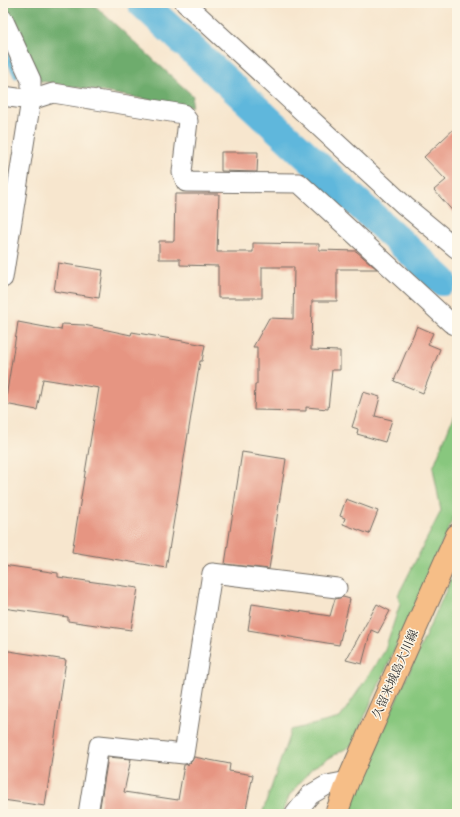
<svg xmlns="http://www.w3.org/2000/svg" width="460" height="817" font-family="Alegreya,'Noto Serif JP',serif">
  <rect width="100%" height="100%" fill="#fcf5e5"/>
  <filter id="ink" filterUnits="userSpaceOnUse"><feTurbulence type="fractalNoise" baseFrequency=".025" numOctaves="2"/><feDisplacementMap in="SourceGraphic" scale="8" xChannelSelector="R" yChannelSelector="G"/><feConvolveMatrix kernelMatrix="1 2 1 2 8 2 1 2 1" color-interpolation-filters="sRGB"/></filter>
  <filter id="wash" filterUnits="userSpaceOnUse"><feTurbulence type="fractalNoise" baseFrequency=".012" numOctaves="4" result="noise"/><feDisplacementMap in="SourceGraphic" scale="16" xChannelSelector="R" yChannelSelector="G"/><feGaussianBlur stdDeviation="0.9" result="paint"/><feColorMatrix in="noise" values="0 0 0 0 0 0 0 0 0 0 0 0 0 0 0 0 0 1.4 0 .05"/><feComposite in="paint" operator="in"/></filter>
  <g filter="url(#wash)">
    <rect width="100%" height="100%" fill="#f7e6ce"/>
    <!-- green -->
    <g fill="#88c77e" stroke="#5a7954">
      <path d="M457,407V510L352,745L312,768L289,796L282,814H262L291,730L340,718L384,652L400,604L398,595L441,511L433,468Z"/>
      <path d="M457,566V814H346L347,809Z"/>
    </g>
    <!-- forest -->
    <path fill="#6eac6d" stroke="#4c6c4c" d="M4,3H92L193,96L191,107L40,81Z"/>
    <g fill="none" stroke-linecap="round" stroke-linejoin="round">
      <!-- stream -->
      <g stroke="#5fb7dc" stroke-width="5">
        <path d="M3,47L16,76"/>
        <path d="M3,157L5,146"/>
      </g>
      <!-- river -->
      <path stroke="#5fb7dc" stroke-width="30" d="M142,3L442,281"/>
    </g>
    <g id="blocks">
      <!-- building -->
      <g fill="#e69582">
        <path d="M457,126V216L434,190L446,180L424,157Z"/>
        <path d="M221,152H258L257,172L221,171Z"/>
        <path d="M175,194H219L217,252H253V243L319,244V250L356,251L377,269H337V301H312L311,350L340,351V370H332L328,409L306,407V411L254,410L255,384H257V347H253L269,318L293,319L294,267H262V298H218V266L180,265V259H159V241H174Z"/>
        <path d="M58,263L103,270L99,298L54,291Z"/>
        <path d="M18,322L61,330L62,324L84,325L131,335L132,332L205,345L202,361H200L166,568L72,552L99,388L43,379L37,410L5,404Z"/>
        <path d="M417,326L433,333L428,344L440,349L423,393L394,381Z"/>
        <path d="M363,392L380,397L375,416L392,420L385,442L357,434L358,429L352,427Z"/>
        <path d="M242,452L286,459L269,569L225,564Z"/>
        <path d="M346,499L378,511L369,534L343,524L345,518L340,516Z"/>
        <path d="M3,565L58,573V577L138,588L131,630L68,621V617L3,608Z"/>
        <path d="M343,597L350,599L339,645L248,630L252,604L330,616L335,599Z"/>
        <path d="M377,604L390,611L378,633L371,630L362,664L346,660Z"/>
        <path d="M3,650L66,660L45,806L3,800Z"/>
        <path d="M108,757L131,759L124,792L178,800L184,765L189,764L192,761L194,757L230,764L229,771L253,775L245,814L99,813Z"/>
      </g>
    </g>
  </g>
  <g filter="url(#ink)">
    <use href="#blocks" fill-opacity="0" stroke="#726c64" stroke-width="1"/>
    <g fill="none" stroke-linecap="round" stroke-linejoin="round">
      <defs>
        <g id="minor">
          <path d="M185,3L405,206L457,249"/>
          <path d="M3,19L31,80V100L53,93L183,114L188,121L182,172L186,182L299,183L451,323L457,326"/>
          <path d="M3,96L31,100L3,278"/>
          <path d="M88,814L99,745L184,754L212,573L337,588"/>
          <path d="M295,814L310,795L327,785L348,781"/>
        </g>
        <path id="primary" d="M336,814L348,781L457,535"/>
      </defs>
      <!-- minor casing -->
      <use href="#minor" stroke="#726c64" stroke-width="21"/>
      <!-- primary casing -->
      <use href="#primary" stroke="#726c64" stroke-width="24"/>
      <!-- minor -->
      <use href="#minor" stroke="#fff" stroke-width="19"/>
      <!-- primary -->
      <use href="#primary" stroke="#f6be87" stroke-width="22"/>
    </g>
  </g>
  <g text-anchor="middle" stroke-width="3" stroke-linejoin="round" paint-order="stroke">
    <!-- street labels -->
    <g font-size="12" fill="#2b2b2b" stroke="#fcf5e5">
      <text transform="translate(395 674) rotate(-66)" y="4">久留米城島大川線</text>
    </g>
  </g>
  <!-- margin -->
  <rect width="460" height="817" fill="none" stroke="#fcf5e5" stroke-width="16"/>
</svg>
